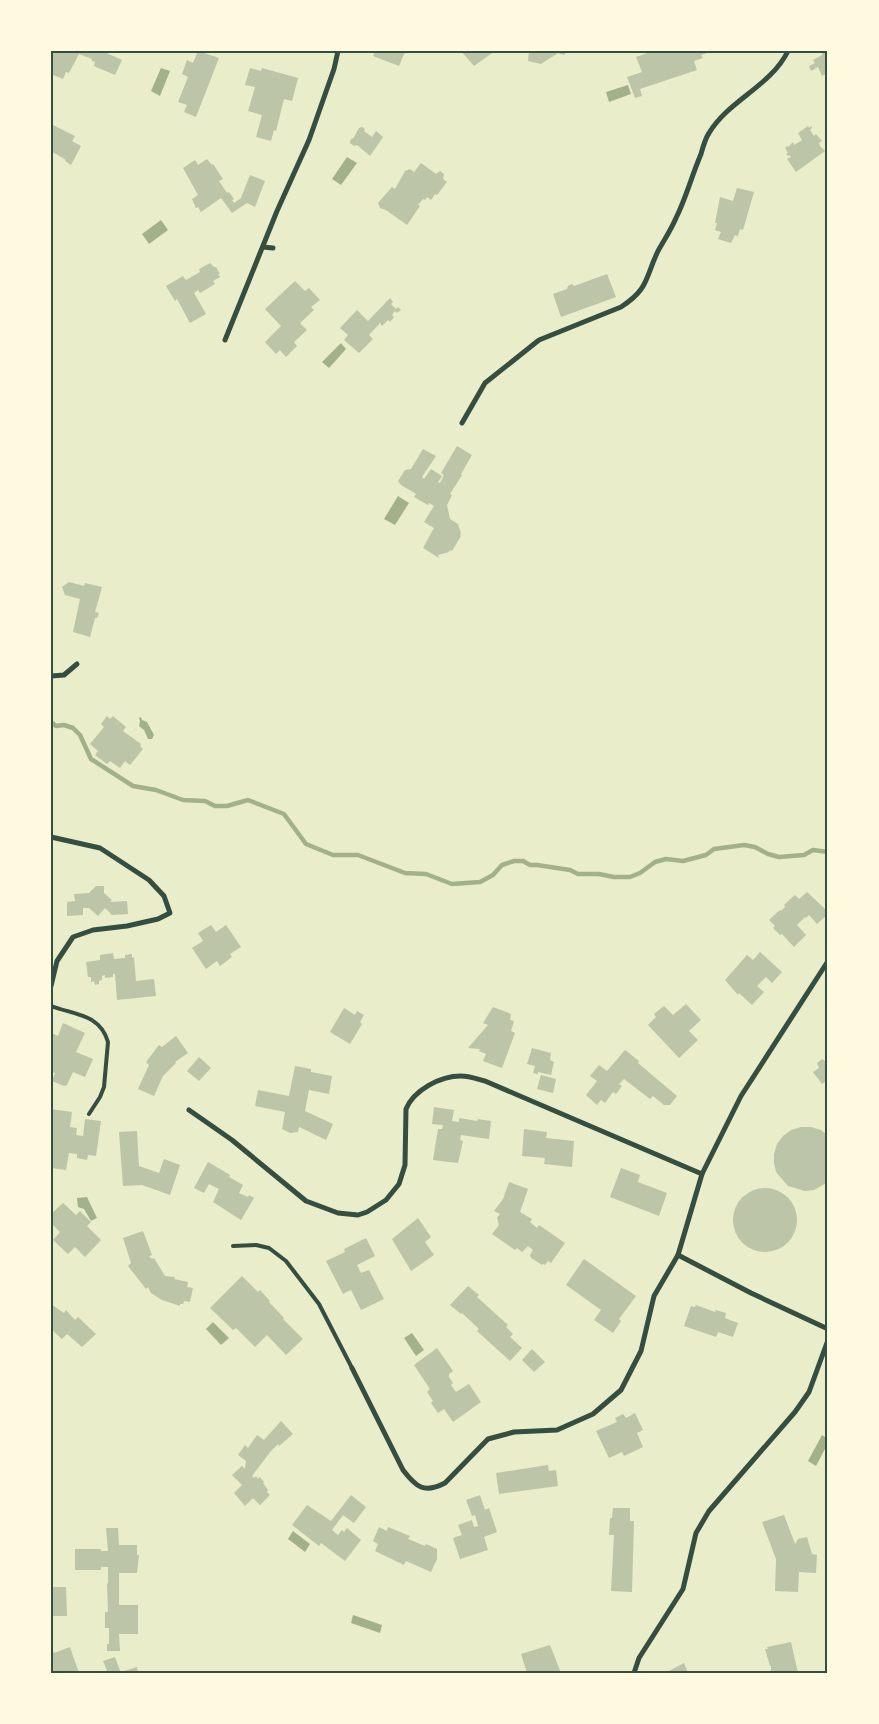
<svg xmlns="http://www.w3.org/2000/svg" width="879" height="1724" font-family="'Noto Sans',sans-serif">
  <rect width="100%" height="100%" fill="#e9edc9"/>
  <!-- water -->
  <g fill="#a3b18a">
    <path d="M161,68L170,71L160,96L151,91Z"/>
    <path d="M628,85L631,94L609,102L606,92Z"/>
    <path d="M347,157L357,163L341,185L332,179Z"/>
    <path d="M161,220L168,230L149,244L142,234Z"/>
    <path d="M341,343L346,349L329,368L322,362Z"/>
    <path d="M398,496L409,503L395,525L384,519Z"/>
    <path d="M141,717L142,720L147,722L154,735L152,739H148L144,730L139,726L140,721L139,718Z"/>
    <path d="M87,1197L97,1218L91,1221L84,1209L78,1207L77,1198Z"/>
    <path d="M213,1322L229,1338L221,1345L206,1329Z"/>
    <path d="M412,1333L424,1350L416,1356L404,1338Z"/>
    <path d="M822,1435L828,1439V1447H826L816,1466L808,1461Z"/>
    <path d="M293,1531L310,1544L305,1552L288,1539Z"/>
    <path d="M353,1615L382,1625L380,1633L351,1623Z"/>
  </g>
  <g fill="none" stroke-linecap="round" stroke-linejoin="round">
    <!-- stream -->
    <path stroke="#a3b18a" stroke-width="4.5" d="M51,722L56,726L64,725L73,728L80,735L91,759L133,786L156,790L183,800L205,801L215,806H227L248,800L284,814L306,844L333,855H358L405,873L426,874L452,884L480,882L493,875L502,865L514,861H523L530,865H537L570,870L578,874H599L614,877H630L640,873L655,862L666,859L683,861L706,855L714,849L744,845L755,847L768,854L779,857L804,855L813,850L828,852"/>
  </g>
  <!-- building -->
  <g fill="#bcc5a7">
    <path d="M51,51H102L122,60L115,75L94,66L95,62L92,61V59L79,54L69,73L66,72L63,79L51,74Z"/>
    <path d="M198,51L219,58L196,117L184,112L187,105L178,102L188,77L182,74L187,60L193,63Z"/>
    <path d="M375,51H409L404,54L399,66L373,56Z"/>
    <path d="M461,51H495L474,66Z"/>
    <path d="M529,51H567L564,55L558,53L541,64L528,61Z"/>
    <path d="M653,51H710V52L701,55L703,58L694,61L697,70L640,89L642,96L635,98L627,77L642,72L636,57Z"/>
    <path d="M823,51H828V73L822,76L818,67L811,71L809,66L815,63L813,60L822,55Z"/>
    <path d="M250,68L261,71L262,68L298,78L292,101L284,99L276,131L274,130L271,141L256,137L262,115L248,111L255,87L245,85Z"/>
    <path d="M53,125L75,136L72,141L81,146L71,165L65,161L66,160L51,151V129Z"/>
    <path d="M808,126L809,128L811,126L812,128L810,130L814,136L816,134L822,141L819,143L820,146L825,151L796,172L787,159L791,157L789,155L788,156L786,154L788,153L785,148L787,146L788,147L793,142L794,145L802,140L798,133Z"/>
    <path d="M362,127L365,129L364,131L372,137L376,131L383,137L370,156L357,145L354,146L350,143V141L352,138L353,139L359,128Z"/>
    <path d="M207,159L212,165L213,164L223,179L219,181L227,193L229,192L234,199L232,200L234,203L241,198L250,175L265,181L255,207L247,203L232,213L221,198L201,212L198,207L196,208L192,199L198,195L183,168L195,160L198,165Z"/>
    <path d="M421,163L436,174L440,171L444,174L443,179L447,182L437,195L435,194L431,200L427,197L425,200L423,199L418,205L420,206L407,225L386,210L380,208L378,203L392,187L395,189L405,171L410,169L414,172Z"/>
    <path d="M737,188L754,192L743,230L740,229L738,236L735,235L731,243L718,239L721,232L715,230L717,223H715L720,197L733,201Z"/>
    <path d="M210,263L214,267H216L220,274H218L220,277L213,281L215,284L200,293L198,290L194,293L206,314L190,323L177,299L175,301L166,286L183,276L186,280L200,272L199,269Z"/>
    <path d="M607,274L616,297L561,317L553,294L567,289L568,286L572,284L574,286Z"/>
    <path d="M295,281L305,291L309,288L320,300L311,307L314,310L300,323L307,330L294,342L297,346L286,357L280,350L276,354L265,342L281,326L265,309Z"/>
    <path d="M390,298L393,302L391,304L396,309L398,307L401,310L397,313L395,311L392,315L394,317L390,322L388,320L382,326L380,323L369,335L373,339L359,353L344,340L348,335L340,328L357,310L368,321Z"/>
    <path d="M457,446L472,455L461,474L462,475L450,494L452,495L447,505L450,519L458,524L461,533L460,535L461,536L452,551L450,550L449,552L438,555L439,558L423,548L434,528L424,522L434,506L429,503L428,505L414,497L416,494L401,485L398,481L405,470L411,469L423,449L436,456L422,477L424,479L431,469L442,476L438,482L440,483L444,475L441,473Z"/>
    <path d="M69,582L84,586L85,583L102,587L95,612L99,613L97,618H95L90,637L73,632L80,599L65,595L62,587Z"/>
    <path d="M107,716L110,719L113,716L126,727L123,731L141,744L140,746L143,749L130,765L125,761L120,768L110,761L107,764L95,755L98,751L90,744L104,727L101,724Z"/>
    <path d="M96,886H104V893L112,900L110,902L127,901L128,914L112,915L105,908L98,916L89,908H83V915L67,916V902L75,901L74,894L89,893Z"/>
    <path d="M807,892L824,908L828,914L817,924L809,915L806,918L805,917L797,925L806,935L794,947L782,934L780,935L773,928L775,926L769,920L780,910L781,911L785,907L784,905L795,895L799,899Z"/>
    <path d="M211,925L216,932L226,925L241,947L230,954L232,957L220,966L217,961L206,969L192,948L203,941L198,933Z"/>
    <path d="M760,952L782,972L772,983L766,977L757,986L764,992L752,1005L739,993L738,995L725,980L747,955L753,960Z"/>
    <path d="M113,953L114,959L125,958V955L132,954V958L134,957L136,981L154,979L156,996L117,1000L115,974H113V977L105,978V975L102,976V980L99,981V984L95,985L94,981L91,982V977H88L86,962L100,960V955Z"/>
    <path d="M686,1004L701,1020L689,1031L698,1040L679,1058L648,1025L656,1017L654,1014L664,1006L673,1015Z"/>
    <path d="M493,1007L511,1014L510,1020L514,1021L511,1031L515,1033L502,1068L483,1061L486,1054L479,1051L480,1049L468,1048L488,1025L483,1023Z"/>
    <path d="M344,1008L355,1015L357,1011L364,1015L360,1022L362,1024L350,1044L330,1032Z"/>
    <path d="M63,1023L85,1033L76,1052L93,1059L85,1077L73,1072L67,1085L64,1086L52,1081L55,1073L51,1072L53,1052H51V1035L52,1033L58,1036Z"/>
    <path d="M176,1036L188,1053L175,1062L176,1063L163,1076L154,1096L138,1089L149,1065L146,1062L159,1045L162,1047Z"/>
    <path d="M532,1048L551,1053L550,1060L554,1062L551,1075L538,1072V1074L533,1073L535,1066L527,1064Z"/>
    <path d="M625,1050L639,1061L638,1063L677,1096L670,1105H664L653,1096L650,1099L624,1079L619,1084L622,1086L616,1094L613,1092L605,1103L601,1100L597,1105L586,1095L597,1081L590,1076L599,1065L607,1071Z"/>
    <path d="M199,1057L211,1068L199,1081L187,1071Z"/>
    <path d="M822,1059L826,1062L828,1061V1080L822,1084L813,1072L819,1068L817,1063Z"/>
    <path d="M295,1066L311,1069V1072L332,1076L329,1094L309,1090L305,1111L333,1124L326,1140L299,1127L298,1132L290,1133L282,1129L285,1112L255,1106L258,1090L289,1096Z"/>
    <path d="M541,1075L556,1079L553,1093L537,1089Z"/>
    <path d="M434,1107L454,1110L452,1121L459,1122V1118L477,1121L478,1119L491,1121L489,1139L461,1135L460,1140L463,1141L458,1163L433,1160L438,1129H442L443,1125L432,1124Z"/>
    <path d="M51,1109L72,1112L70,1127L77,1128L76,1135L83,1136L85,1119L101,1121L96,1156L88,1155L87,1160L77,1158V1154L69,1153L66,1170L51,1168Z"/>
    <path d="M801,1127H811L821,1130L828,1136V1182L814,1190L805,1191L788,1186L776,1172L774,1163V1154L777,1144L783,1136L791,1130Z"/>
    <path d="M524,1129L547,1132L546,1138L574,1141L572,1167L544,1164L545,1158L522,1156Z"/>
    <path d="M137,1131L139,1166L159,1173L164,1159L180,1165L170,1195L142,1185L123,1186L119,1132Z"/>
    <path d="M208,1162L230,1175L229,1177L243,1185L239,1193L248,1197L249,1195L254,1198L241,1220L213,1202L219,1189L209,1184L204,1193L194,1188Z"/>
    <path d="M621,1168L640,1175L638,1182L667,1193L659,1216L610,1197Z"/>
    <path d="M509,1182L528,1189L520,1212L532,1219L530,1222L537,1228L539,1225L565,1243L551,1263L548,1261L545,1265L543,1264L542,1265L531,1258L530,1255L533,1250L528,1246L522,1252L517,1248L515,1250L492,1234L499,1225L497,1218L500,1214L494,1211L503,1199Z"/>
    <circle cx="765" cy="1220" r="32"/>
    <path d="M63,1203L76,1215L80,1211L91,1222L87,1226L101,1240L85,1257L75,1247L68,1254L53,1240L60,1232L51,1223V1214Z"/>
    <path d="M418,1218L431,1237L425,1242L434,1255L411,1271L392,1239Z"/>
    <path d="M143,1231L152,1255L149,1256L152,1259L154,1258L165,1276L175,1277L174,1279L188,1282L187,1287L193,1288L190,1302L184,1301L183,1304H180V1306L162,1300L151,1293L148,1287L146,1289L128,1266L131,1263L123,1238Z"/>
    <path d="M366,1238L375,1256L357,1265L361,1273L369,1270L384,1299L361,1310L351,1290L343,1294L326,1261L345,1252L344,1249Z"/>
    <path d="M584,1259L636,1296L619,1319L621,1321L613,1333L594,1320L601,1310L566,1285Z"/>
    <path d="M242,1276L258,1292L260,1290L270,1301L269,1302L284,1318L283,1319L303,1339L286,1355L267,1335L255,1347L236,1328L233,1330L210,1308Z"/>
    <path d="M468,1286L479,1295L477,1297L508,1325L506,1327L513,1334L510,1337L522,1348L510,1361L477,1331L479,1329L462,1313L461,1314L450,1305Z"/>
    <path d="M51,1304L64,1313L66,1310L75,1320L78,1317L96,1334L82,1347L67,1334L62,1339L51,1329Z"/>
    <path d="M696,1305L715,1312L716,1310L726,1313L725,1318L738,1323L733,1337L718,1332L716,1337L684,1326L691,1306L695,1307Z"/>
    <path d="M437,1348L453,1371L449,1374V1377L453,1383L451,1385L456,1392L469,1384L481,1402L453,1422L444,1409L438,1413L431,1403L433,1401L427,1392L430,1389L414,1365Z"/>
    <path d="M532,1349L545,1362L534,1372L522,1360Z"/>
    <path d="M635,1413L643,1430L637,1433L643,1447L624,1456L622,1452L609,1458L596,1431L617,1422L615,1418L623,1414L626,1418Z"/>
    <path d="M281,1421L293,1434L279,1446L278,1444L271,1451L252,1476L254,1478L256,1476L258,1479L260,1477L264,1482L263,1483L268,1490L267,1492L270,1495L260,1505L253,1498L245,1506L234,1493L242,1485L232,1475L242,1466L245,1469L246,1461L238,1455L245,1445L248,1448L257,1435L264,1440Z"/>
    <path d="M548,1465L549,1471L556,1470L558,1486L499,1494L496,1473Z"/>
    <path d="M351,1495L366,1507L354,1523L343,1515L332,1530L338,1535L342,1530L344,1532L347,1528L361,1540L345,1561L321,1543L319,1546L292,1525L307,1505L331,1521Z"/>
    <path d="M480,1495L485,1510L489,1508L497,1532L484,1537L488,1550L460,1559L453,1538L462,1535L458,1525L472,1520L474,1527L478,1526L475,1515L472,1516L466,1500Z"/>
    <path d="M613,1508H630V1521H634L632,1592L611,1591L614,1535H609L610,1518H612Z"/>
    <path d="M784,1515L795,1544L798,1539L807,1537L812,1554L817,1555L816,1573L799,1572L798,1592L775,1591L776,1559L762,1522Z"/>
    <path d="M379,1527L387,1531L388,1527L410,1536L408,1539L425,1546L426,1544L437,1549V1559L431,1572L406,1561L404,1565L375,1551L378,1544L373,1541Z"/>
    <path d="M106,1528H118L119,1545H137V1555H139L137,1573H119V1605H138V1634H119L120,1651H107V1644H109V1628H105V1612H108L107,1584L108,1583V1567H101V1570H75V1549H101V1551H108Z"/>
    <path d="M51,1587H66L67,1616H51Z"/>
    <path d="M791,1642L798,1673H771V1666H770L765,1649H768L767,1647Z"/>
    <path d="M550,1645L561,1673H527L521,1654Z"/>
    <path d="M51,1647L54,1653L70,1647L79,1673H51Z"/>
    <path d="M115,1657L121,1673H108L103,1661Z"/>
    <path d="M684,1663L688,1673H670L669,1671Z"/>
    <path d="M137,1667L138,1673H121V1672Z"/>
  </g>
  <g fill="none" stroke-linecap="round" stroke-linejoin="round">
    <!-- service -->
    <g stroke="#344e41" stroke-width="4">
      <path d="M51,1006C75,1015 100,1014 108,1042L104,1087L100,1097L89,1114"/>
      <path d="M233,1246L256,1245L269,1248L286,1261L319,1304L352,1368"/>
    </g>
    <!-- minor -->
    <g stroke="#344e41" stroke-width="5">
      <path d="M263,247L273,248"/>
      <path d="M225,340L277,211L309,140L334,69L338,51"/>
      <path d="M462,423L485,383L539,340L621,307C649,289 645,278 658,251C664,240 671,230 676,218C686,198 692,175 701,154C703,147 705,139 709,133C729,100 771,86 788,51"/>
      <path d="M51,676L64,675L77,664"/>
      <path d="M51,837L100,848L149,880L164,896L170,913L158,919L127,926L93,930L73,937L57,961L51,986"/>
      <path d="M189,1110L232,1140L306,1201L338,1213L358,1215L367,1212L386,1200L399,1184L405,1165L406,1109C414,1090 440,1076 461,1076C469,1076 477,1079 485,1081L702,1174"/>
      <path d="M678,1255L751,1293L828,1329"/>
      <path d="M352,1368L403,1470C416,1487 424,1494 445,1483L488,1439L514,1432L557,1430L593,1414L621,1390L641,1351L654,1296L678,1255L702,1174L741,1096L828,961"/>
      <path d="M634,1673L639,1658L683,1589L696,1533L709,1511L795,1412L809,1392L828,1340"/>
    </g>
  </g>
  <!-- border -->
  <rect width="879" height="1724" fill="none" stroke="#fefae0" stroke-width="105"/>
  <rect x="52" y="52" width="774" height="1620" fill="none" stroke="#344e41" stroke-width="2"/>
</svg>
